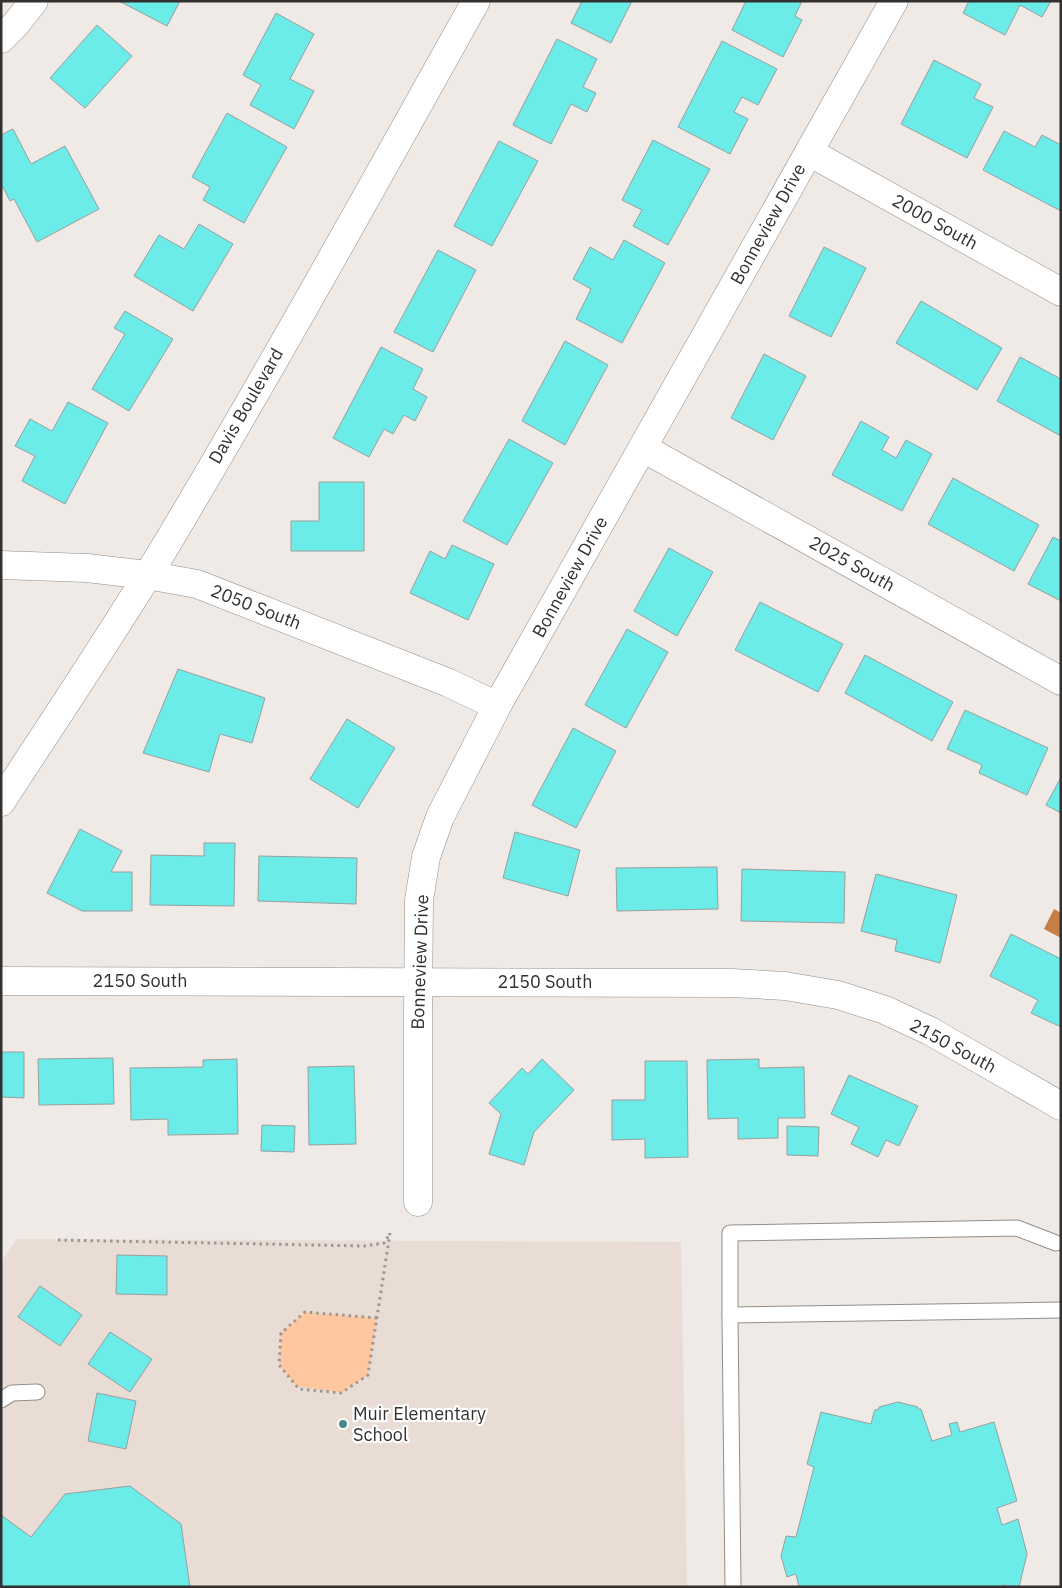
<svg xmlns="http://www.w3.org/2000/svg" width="1062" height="1588" font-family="'IBM Plex Sans',sans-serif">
  <rect width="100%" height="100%" fill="#efeae6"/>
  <!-- built -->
  <path fill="#e9dcd5" d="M17,1239L681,1242L687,1587H1V1261Z"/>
  <!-- green -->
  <path fill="#fec79f" d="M305,1312L377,1318L368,1375L341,1393L296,1386L279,1365L281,1333Z"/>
  <!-- water -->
  <path fill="#c57e45" d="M1054,909L1061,913V938L1044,929Z"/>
  <!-- building -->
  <g fill="#6bece8" stroke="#989f9f">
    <path d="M119,1H180L167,26Z"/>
    <path d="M582,1H632L611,43L571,23Z"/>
    <path d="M746,1H802L795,16L802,20L783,57L732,30Z"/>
    <path d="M969,1H1051L1042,17L1020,5L1005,35L963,13Z"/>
    <path d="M276,13L314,34L290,79L314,91L294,129L250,105L261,85L243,75Z"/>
    <path d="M97,25L132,56L85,108L50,78Z"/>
    <path d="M557,39L597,59L583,87L596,93L587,112L571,104L551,144L513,125Z"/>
    <path d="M722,41L777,69L758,105L742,97L734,112L748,119L730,154L678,127Z"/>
    <path d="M934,60L981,84L974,98L993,107L967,158L901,124Z"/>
    <path d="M227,113L287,147L244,223L203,200L210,187L192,177Z"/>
    <path d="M13,129L31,164L65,146L99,209L37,242L14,199L10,201L3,187L1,188V135Z"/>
    <path d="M1004,131L1035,147L1042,135L1061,145V211L983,170Z"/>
    <path d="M653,140L710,169L668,245L633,226L642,210L622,200Z"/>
    <path d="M499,141L538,161L492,246L454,226Z"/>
    <path d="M199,224L233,244L193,311L134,276L159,235L184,249Z"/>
    <path d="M624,240L665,263L622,343L576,319L591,289L573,279L590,247L613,260Z"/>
    <path d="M824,247L866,268L831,337L789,316Z"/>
    <path d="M438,250L476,270L433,352L394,332Z"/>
    <path d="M921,301L1002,348L977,390L896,343Z"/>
    <path d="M125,311L173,339L129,411L92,389L125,334L114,328Z"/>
    <path d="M565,341L608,365L565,445L522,421Z"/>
    <path d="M381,347L423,369L413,389L427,397L415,421L404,415L393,434L384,429L369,457L333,438Z"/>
    <path d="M764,354L806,376L773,440L731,418Z"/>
    <path d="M1020,357L1061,379V436L997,401Z"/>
    <path d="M68,402L108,423L65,504L22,481L35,456L15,446L30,419L52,431Z"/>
    <path d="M861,421L889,437L882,450L896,458L906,440L932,454L902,511L832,475Z"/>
    <path d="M509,439L553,463L507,545L463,521Z"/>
    <path d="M953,478L1039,525L1014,571L928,524Z"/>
    <path d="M319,482H364V551H291V521H319Z"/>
    <path d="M1053,537L1061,541V601L1028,584Z"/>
    <path d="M452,545L494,564L468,620L410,593L430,551L445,559Z"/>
    <path d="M669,548L713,572L677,636L634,611Z"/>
    <path d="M760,602L843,644L818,692L735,650Z"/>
    <path d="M627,629L668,652L626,728L585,705Z"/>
    <path d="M865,655L953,702L932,741L845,693Z"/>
    <path d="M178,669L265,698L252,743L220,734L209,772L143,753Z"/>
    <path d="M965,710L1048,748L1027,795L979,773L982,765L947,749Z"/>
    <path d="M347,719L395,748L358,808L310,779Z"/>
    <path d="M573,728L616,751L576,828L532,805Z"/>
    <path d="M1061,777V813L1046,805Z"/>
    <path d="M80,829L122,851L111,872H132V911H82L47,893Z"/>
    <path d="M515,832L580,850L568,896L503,878Z"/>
    <path d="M204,843H235L234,906L150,905L151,855L204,856Z"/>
    <path d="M259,856L357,858L356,904L258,901Z"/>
    <path d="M717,867L718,909L617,911L616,868Z"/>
    <path d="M742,869L845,872L844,923L741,921Z"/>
    <path d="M876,874L957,895L940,963L895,951L897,940L861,931Z"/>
    <path d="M1011,934L1061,959V1027L1031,1013L1038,1000L990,976Z"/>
    <path d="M1,1052H24V1098L1,1097Z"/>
    <path d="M113,1058L114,1104L39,1105L38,1059Z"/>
    <path d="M237,1059L238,1134L168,1135V1119L131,1120L130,1068L203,1067V1060Z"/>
    <path d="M542,1059L574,1090L534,1132L524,1165L489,1154L501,1114L489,1103L522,1068L528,1074Z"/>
    <path d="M759,1059V1068L804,1067L805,1118H778V1138L738,1139V1118L708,1119L707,1060Z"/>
    <path d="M645,1061H687L688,1157L645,1158V1139L612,1140V1100H645Z"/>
    <path d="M354,1066L356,1144L309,1145L308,1067Z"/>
    <path d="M849,1075L918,1106L899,1146L886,1140L878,1157L851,1144L859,1127L831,1114Z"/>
    <path d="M262,1125L295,1126L294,1152L261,1151Z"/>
    <path d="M787,1126L819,1127L818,1156L787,1155Z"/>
    <path d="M117,1255L167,1256V1295L116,1294Z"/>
    <path d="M40,1286L82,1315L60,1346L18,1317Z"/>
    <path d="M110,1332L152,1359L130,1392L88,1364Z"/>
    <path d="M97,1393L136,1401L126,1449L88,1441Z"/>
    <path d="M898,1402L918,1407V1409H921L932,1441L952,1435L949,1424L957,1422L960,1432L994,1422L1017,1501L997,1508L1002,1525L1018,1519L1027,1554L1019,1587L1002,1585L1001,1587H799L796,1574L787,1577L781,1556L786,1536L796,1537L814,1467L807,1464L821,1412L871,1424L874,1412L875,1410L879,1409V1407Z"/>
    <path d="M130,1486L181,1524L190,1587H1V1515L31,1537L65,1494Z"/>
  </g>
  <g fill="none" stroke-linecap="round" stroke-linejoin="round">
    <defs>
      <g id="lane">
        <path d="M730,1315V1233L1017,1228L1056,1243"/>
        <path d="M1,1400L12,1393L37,1392"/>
        <path d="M733,1587L730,1315L1061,1310"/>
      </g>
      <g id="street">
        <path d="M1,39L15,25L34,1"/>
        <path d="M809,152L1061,292"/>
        <path d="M643,448L1061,681"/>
        <path d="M1,565L87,568L147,575L197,584L449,683L497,706"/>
        <path d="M418,1202V1013L419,900L426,857L440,817L497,706L894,1"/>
      </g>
      <g id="secondary">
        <path d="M1,802C57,716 115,630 168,542C274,364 375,182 476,1"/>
        <path d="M1,981L732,983L785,986L838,995L885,1010L930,1031L1061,1106"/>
      </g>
    </defs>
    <!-- lane casing -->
    <use href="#lane" stroke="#928d89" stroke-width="17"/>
    <!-- street casing -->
    <use href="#street" stroke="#928d89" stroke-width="29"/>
    <!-- secondary casing -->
    <use href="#secondary" stroke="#928d89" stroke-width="29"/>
    <!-- path -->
    <g stroke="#9c9895" stroke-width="3" stroke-dasharray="2.5 4" stroke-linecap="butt">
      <path d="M58,1240L365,1246L384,1243L389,1235"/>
      <path d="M377,1318L305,1312L281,1333L279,1365L299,1389L341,1393L368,1375L390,1233"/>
    </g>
    <!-- lane -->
    <use href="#lane" stroke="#fff" stroke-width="15"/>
    <!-- street -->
    <use href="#street" stroke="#fff" stroke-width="28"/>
    <!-- secondary -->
    <use href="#secondary" stroke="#fff" stroke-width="28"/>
  </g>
  <!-- markers -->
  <circle fill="#448b89" stroke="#fff" stroke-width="2" cx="343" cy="1424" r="5"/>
  <g text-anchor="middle" stroke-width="4.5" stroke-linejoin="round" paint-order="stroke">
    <!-- street labels -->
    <g font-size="18" fill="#33312f" stroke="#fff">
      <text transform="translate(935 222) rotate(29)" y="6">2000 South</text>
      <text transform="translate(768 224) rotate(-61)" y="6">Bonneview Drive</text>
      <text transform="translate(246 406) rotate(-60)" y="6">Davis Boulevard</text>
      <text transform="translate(852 564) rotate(29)" y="6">2025 South</text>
      <text transform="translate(570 577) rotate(-61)" y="6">Bonneview Drive</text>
      <text transform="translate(256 607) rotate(21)" y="6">2050 South</text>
      <text transform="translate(420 962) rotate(-88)" y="6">Bonneview Drive</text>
      <text x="140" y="987">2150 South</text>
      <text x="545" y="988">2150 South</text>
      <text transform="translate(953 1046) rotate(28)" y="6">2150 South</text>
    </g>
    <!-- poi labels -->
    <g font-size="18" fill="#33312f" stroke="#fff" text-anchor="start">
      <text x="353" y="1420">Muir Elementary<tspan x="353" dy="21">School</tspan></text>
    </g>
  </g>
  <!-- border -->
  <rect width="1062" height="1588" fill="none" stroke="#33312f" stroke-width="5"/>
</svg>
